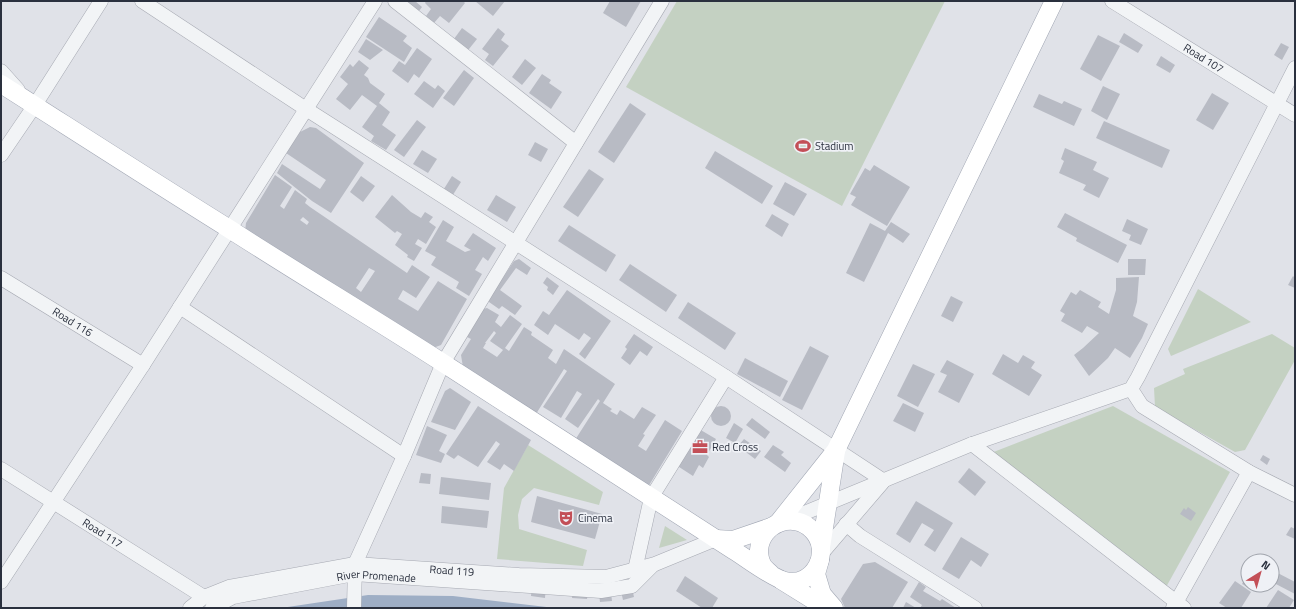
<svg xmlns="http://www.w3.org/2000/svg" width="1296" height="609" font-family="'Titillium Web',sans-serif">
  <rect width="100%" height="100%" fill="#e0e2e8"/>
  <!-- green -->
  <g fill="#c4d1c2">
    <path d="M677,1H945L842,206L626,87Z"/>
    <path d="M1198,289L1251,322L1171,356L1168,349Z"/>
    <path d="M1272,334L1295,348V360L1245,450L1235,452L1155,407L1154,388L1185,374L1183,369Z"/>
    <path d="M1113,406L1230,472L1165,589L991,453Z"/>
    <path d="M528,445L603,492L599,505L534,488L522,499L518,515L519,529L587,550L583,566L497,559L504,488Z"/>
    <path d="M665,526L687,540L659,548Z"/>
  </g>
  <!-- water -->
  <path fill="#9eaec5" d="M368,595L453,596L555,608H281Z"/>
  <!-- building -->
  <g fill="#b8bbc4" fill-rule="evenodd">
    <path d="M398,1H415L422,7L416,15Z"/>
    <path d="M426,1H463L465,3L449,23L440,16L434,23L426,16L431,9L425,3Z"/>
    <path d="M475,1H505L493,16Z"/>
    <path d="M610,1H641L626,27L603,13Z"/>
    <path d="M379,17L407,36L403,41L412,48L404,62L366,37Z"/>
    <path d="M462,28L477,39L465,54L451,43Z"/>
    <path d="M498,28L505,34L501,40L509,46L493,66L485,60L489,54L482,49Z"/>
    <path d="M1124,33L1143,45L1138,53L1119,42Z"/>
    <path d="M1098,35L1120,46L1101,81L1080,69Z"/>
    <path d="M366,39L383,50L370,60L358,52Z"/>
    <path d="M1281,43L1289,47L1282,60L1274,55Z"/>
    <path d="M417,48L432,59L419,78L414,74L408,83L392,71L399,61L405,65Z"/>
    <path d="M1161,56L1175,65L1170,73L1156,65Z"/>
    <path d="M525,59L536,68L522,85L512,77Z"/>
    <path d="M359,60L369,68L364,75L368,78L370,83L385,94L379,103L390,112L382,125L396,135L386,150L371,141L374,136L362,127L377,106L362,95L350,110L336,99L348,84L340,77L350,64L353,67Z"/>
    <path d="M464,70L474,78L454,106L443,98Z"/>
    <path d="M542,74L551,80L549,83L562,92L551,109L529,93Z"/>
    <path d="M424,81L435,89L438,85L445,91L433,108L414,94Z"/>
    <path d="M1103,86L1120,94L1107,120L1091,111Z"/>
    <path d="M1212,93L1229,103L1213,130L1196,120Z"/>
    <path d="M1039,94L1062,104L1064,101L1082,109L1074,126L1033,107Z"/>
    <path d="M630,103L646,114L614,163L598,152Z"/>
    <path d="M417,120L426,127L404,157L394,150Z"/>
    <path d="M1104,121L1170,150L1162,168L1096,138Z"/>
    <path d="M310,127L316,128L364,163L331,213L312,201L277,173L282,164L320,189L326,180L286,153L300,132Z"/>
    <path d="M535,142L548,149L541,162L528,155Z"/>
    <path d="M1065,148L1097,162L1093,170L1109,178L1099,198L1083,190L1086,185L1059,173L1064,161L1061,159Z"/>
    <path d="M422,150L437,159L428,173L413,164Z"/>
    <path d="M715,151L773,186L762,204L705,168Z"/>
    <path d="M874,165L910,187L887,226L851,205L856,197L850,194L865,168L870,171Z"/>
    <path d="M589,169L604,179L578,217L563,207Z"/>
    <path d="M275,175L292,187L280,206L284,209L295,190L307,199L305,203L310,207L407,273L412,265L430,277L416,298L403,290L398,299L418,311L438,281L467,299L441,345L433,348L245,231L246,223ZM303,217L309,222L307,225L300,220ZM369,268L375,271L361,292L356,288Z"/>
    <path d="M361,176L375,186L363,202L350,192Z"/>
    <path d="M452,176L461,182L451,198L442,192Z"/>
    <path d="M785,182L807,194L794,216L773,204Z"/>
    <path d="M392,195L411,212L421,218L425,212L433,217L429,222L436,227L426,244L418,239L415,244L422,248L414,261L407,257L408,255L395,245L402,234L397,231L395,233L375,217Z"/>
    <path d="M496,195L516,207L507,222L487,210Z"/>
    <path d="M1065,213L1127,245L1118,263L1076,241L1077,238L1057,227Z"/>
    <path d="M772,214L789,224L782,237L765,226Z"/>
    <path d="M1127,219L1148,229L1141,245L1129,240L1131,235L1122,231Z"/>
    <path d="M443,220L454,227L446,241L465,252L471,250L464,246L473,233L496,248L488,261L483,257L475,270L482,274L469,296L456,288L459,282L431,265L436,257L425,251Z"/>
    <path d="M891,222L910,234L903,243L888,233L864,282L846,273L870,223L885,231Z"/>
    <path d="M569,225L616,255L606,272L558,241Z"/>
    <path d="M519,259L531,268L527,275L516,268L500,290L522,306L515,315L502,306L499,309L489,302V299L514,261Z"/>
    <path d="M1128,259H1146L1145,275H1128Z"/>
    <path d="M630,264L677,295L666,312L619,280Z"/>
    <path d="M1293,276L1295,278V288L1288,285Z"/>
    <path d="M547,277L559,286L553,295L547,290L548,287L543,283Z"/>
    <path d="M1139,277L1137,302L1133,316L1148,324L1142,338L1130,358L1115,348L1108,358L1089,376L1074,355L1083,348L1099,333L1087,326L1082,333L1061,321L1065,314L1060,311L1071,292L1076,295L1080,290L1101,302L1098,307L1109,314L1116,290V278Z"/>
    <path d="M567,290L611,321L585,359L579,354L591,338L584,333L579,340L555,324L548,335L534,325L543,311L549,315Z"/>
    <path d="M951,296L963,302L953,322L941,316Z"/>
    <path d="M688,302L736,333L725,350L678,318Z"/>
    <path d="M487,308L499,315L495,322L501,327L510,315L522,324L505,348L509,351L524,327L532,332L531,335L553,350L548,358L556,364L564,349L615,384L603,403L612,409L610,411L617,415L620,410L634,419L642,407L656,415L643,434L645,435L638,446L646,451L665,420L682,431L648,487L575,440L600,401L598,399L578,428L565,419L582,394L577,391L561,418L543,407L567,371L564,369L536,414L463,367L461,355L471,339L467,337L483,309ZM494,331L496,333L490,341L503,350L497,357L483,348L486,343H485Z"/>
    <path d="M634,334L653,347L647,356L640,351L630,365L621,358L627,349L625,347Z"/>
    <path d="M810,346L829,356L802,410L782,400Z"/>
    <path d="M1003,354L1018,363L1023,355L1035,362L1031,368L1042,375L1029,396L992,374Z"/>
    <path d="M745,358L788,381L780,397L737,374Z"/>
    <path d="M947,360L974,374L959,403L938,392L947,375L940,372Z"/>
    <path d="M913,364L935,374L918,407L897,396Z"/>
    <path d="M450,388L471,402L455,430L431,422L445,391Z"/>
    <path d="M903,403L924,413L915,432L893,421Z"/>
    <circle cx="721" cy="416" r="10"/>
    <path d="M478,406L531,440L514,471L504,464L500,470L487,462L500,444L496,441L478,467L458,455L454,459L446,454Z"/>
    <path d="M752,418L770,432L765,439L746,425Z"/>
    <path d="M734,423L743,429L735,443L726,438Z"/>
    <path d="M427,426L447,435L439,451L445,454L441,463L416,455Z"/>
    <path d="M699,429L716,439L707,455L709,457L703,468L699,465L693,476L676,465Z"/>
    <path d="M744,439L761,451L755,459L738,446Z"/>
    <path d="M773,445L784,452L781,455L791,463L785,472L764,457Z"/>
    <path d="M1263,455L1270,459L1267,465L1260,460Z"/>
    <path d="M969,468L986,482L975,496L958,482Z"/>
    <path d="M421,473L431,474L430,484L419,483Z"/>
    <path d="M441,477L491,483L489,500L439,494Z"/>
    <path d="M537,496L602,514L595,539L531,522Z"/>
    <path d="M916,501L953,523L935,552L924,545L934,530L922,523L910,543L896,534Z"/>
    <path d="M442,506L489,511L487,528L441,523Z"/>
    <path d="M1188,507L1196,513L1191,521L1180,514L1184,508L1186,510Z"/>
    <path d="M1291,527L1295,529V539L1286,535Z"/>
    <path d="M961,537L989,554L981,567L971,560L959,579L942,569Z"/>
    <path d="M875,562L908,582L892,608H845L841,599L863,564Z"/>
    <path d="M1272,570L1295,582V594L1272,582Z"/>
    <path d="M1248,574V585H1261L1257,592L1242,584Z"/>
    <path d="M685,576L718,598L712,608H702L676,591Z"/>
    <path d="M1235,581L1251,592L1241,608H1227L1219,603Z"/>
    <path d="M919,582L926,587L923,591L940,601L942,599L956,608H920L922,605L910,597Z"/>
    <path d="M532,584L546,585L545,598L531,596Z"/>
    <path d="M632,588L634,597L623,600L621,591Z"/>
    <path d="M573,589L588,590L587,599L572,598Z"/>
    <path d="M1278,590L1294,600L1289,608H1266Z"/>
    <path d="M611,592L612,601L600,602L599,593Z"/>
    <path d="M906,602L916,608H903Z"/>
  </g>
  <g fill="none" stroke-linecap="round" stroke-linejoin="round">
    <defs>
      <g id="minor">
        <path d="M142,1L306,109L726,377L884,481"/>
        <path d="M395,1L576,143"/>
        <path id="s1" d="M1112,1L1295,115"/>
        <path d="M1,71L18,90"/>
        <path d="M1,155L35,105L101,1"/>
        <path id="s2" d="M1,278L143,365"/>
        <path d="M180,307L404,456"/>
        <path d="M1131,389L1142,406L1249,472L1295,495"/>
        <path d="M972,444L1184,608"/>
        <path id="s3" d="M1,469L204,597"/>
        <path d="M785,521L972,444L1131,389L1138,377L1295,68"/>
        <path d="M846,524L860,536L975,608"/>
        <path d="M822,553L882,483"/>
        <path d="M635,570L651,498L726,377"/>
        <path d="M1,582L143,365L375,1"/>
        <path id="s4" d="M190,608L204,597L229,587L355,564L519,575L606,577L655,564L716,539"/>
        <path id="s5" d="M212,608L233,597L354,574L601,591L632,586L652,566"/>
        <path d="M354,608L355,564L404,456L443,363L662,1"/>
        <path d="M1173,608L1249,472"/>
      </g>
      <g id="major">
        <path d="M1,84C78,133 154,182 231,230C301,275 373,318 443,363C540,425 636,488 733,550C745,557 772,578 785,581C814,588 833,551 812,530C794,511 761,523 759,550C759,555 760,561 763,566C765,569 768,571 771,574"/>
        <path d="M778,523L836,450L1054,1"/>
        <path d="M716,539L733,540L771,527"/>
        <path d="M821,547L836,451"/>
        <path d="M820,560L816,574L822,594L834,608"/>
        <path d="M781,580L826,608"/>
      </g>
    </defs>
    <!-- minor casing -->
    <use href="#minor" stroke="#a6a9b2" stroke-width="15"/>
    <!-- major casing -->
    <use href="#major" stroke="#a0a6b3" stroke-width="19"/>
    <!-- minor -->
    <use href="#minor" stroke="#f2f4f6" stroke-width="14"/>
    <!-- major -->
    <use href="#major" stroke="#fff" stroke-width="18"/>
  </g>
  <!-- icons -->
  <defs>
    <symbol id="stadium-bare" viewBox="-9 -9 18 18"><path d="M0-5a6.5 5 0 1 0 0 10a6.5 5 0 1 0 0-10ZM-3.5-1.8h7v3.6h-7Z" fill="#c34f57" stroke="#eff1f6" stroke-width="2.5" paint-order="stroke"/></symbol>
    <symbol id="office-bare" viewBox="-9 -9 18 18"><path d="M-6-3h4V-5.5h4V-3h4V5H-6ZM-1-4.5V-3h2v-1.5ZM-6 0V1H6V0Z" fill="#c34f57" stroke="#eff1f6" stroke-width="2.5" paint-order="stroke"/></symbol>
    <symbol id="theatre-bare" viewBox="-9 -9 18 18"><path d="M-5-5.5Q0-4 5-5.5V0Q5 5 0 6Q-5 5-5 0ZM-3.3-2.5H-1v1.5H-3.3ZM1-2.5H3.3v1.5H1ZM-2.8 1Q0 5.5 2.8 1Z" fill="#c34f57" stroke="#eff1f6" stroke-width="2.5" paint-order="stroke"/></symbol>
  </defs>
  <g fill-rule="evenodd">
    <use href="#stadium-bare" x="792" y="135" width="22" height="22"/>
    <use href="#office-bare" x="689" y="436" width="22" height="22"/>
    <use href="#theatre-bare" x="555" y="507" width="22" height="22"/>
  </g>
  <g text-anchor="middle" stroke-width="3.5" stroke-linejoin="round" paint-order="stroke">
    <!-- street labels -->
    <g font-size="11" fill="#2a303e" stroke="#eff1f6">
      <text dy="4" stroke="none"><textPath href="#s1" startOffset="108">Road 107</textPath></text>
      <text dy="4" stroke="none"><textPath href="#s2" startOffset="84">Road 116</textPath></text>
      <text dy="4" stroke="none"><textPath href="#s3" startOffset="120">Road 117</textPath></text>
      <text dy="4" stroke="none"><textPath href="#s4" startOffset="270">Road 119</textPath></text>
      <text dy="4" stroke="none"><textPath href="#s5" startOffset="169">River Promenade</textPath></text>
    </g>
    <!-- poi labels -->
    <g font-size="11" fill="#2a303e" stroke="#eff1f6" text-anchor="start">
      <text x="815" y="150">Stadium</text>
      <text x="712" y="451">Red Cross</text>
      <text x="578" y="522">Cinema</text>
    </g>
  </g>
  <!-- border -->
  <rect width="1296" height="609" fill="none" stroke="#2a303e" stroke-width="4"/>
  <!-- north arrow -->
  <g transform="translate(1260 573) rotate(37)"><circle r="19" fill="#eff1f6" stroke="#a0a4ac"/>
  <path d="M0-3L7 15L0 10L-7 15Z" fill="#c34f57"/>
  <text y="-6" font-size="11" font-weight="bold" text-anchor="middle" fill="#2a303e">N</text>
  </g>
</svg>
